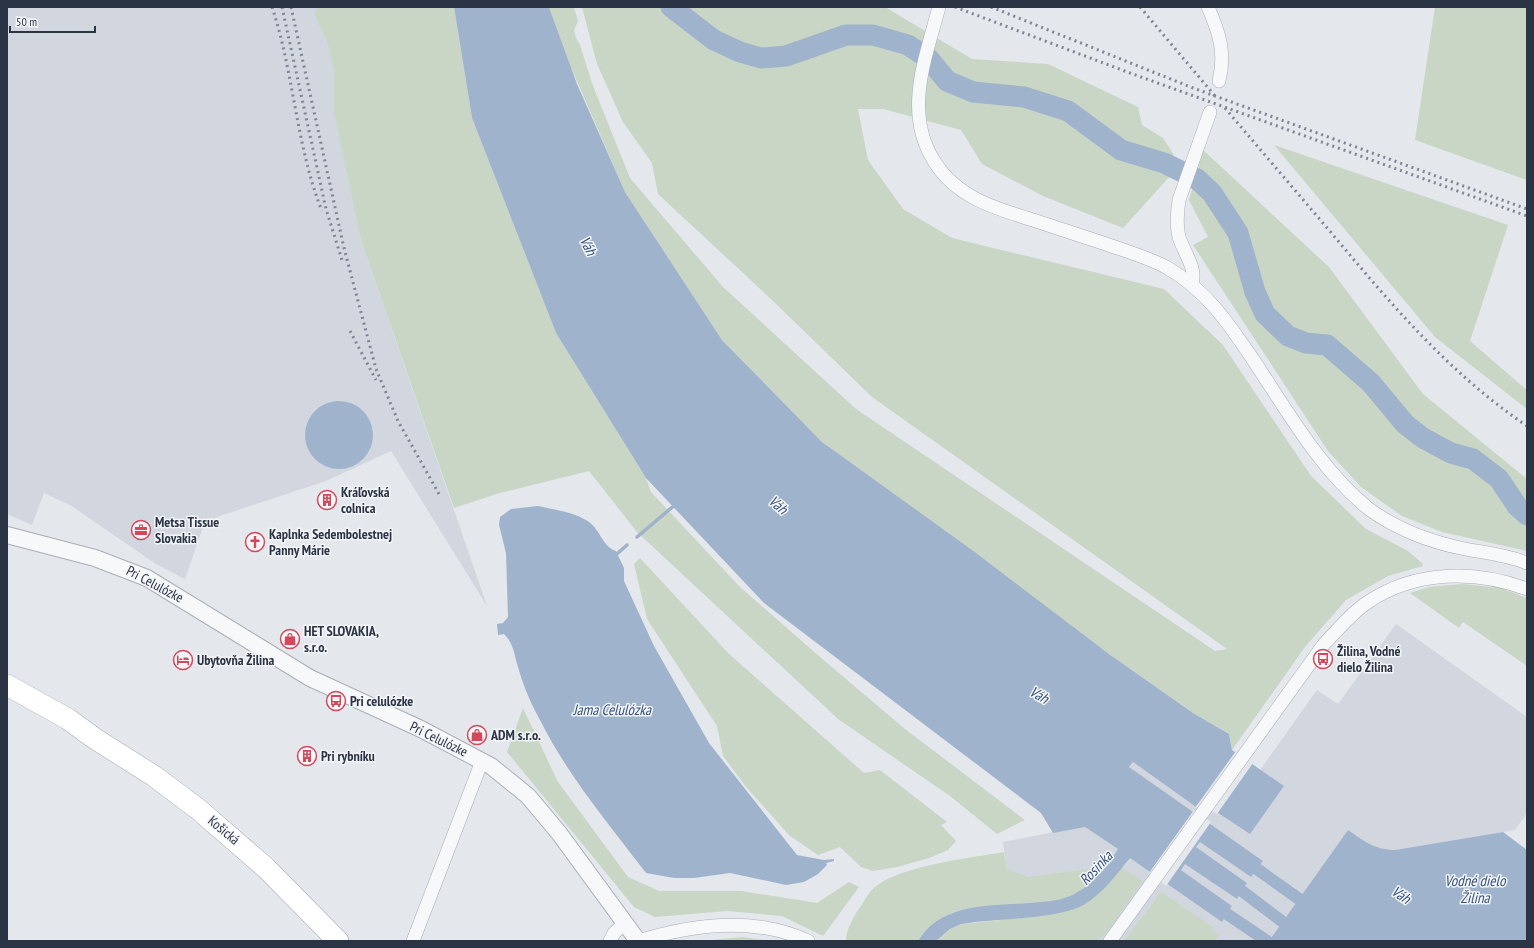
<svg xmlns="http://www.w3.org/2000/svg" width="1534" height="948" font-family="'PT Sans Narrow',sans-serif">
  <rect width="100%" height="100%" fill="#e4e7ec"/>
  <!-- built -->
  <g fill="#d2d6de">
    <path d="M7,7H325L361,240L487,606L391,451L326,481L217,517L204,524L185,579L156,564L70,505L44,493L32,525L7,514Z"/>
    <path d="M1396,624L1527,717V813L1515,830L1395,850H1384L1371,846L1348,830L1269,941H1065L1012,901L1003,842L1085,826L1222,922L1232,906L1181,870L1185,863L1237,899L1247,883L1196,847L1200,841L1251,877L1263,861L1129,768L1133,762L1196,807L1200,801L1284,786L1260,770L1317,690L1338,704Z"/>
  </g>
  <!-- green -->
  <g fill="#c9d6c5">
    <path d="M317,7H454L472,118L556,333L646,478L651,492L740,587L820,657L905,729L1025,820L997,834L950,796L838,719L637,532L589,471L500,493L454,508L361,240L334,111V68L327,41L315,16Z"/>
    <path d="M549,7H574L578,21L574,30L576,38L580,45L593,86L630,178L723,287L856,409L1215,651L1227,649L872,397L772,300L658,194L652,163L623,122L597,64L582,7H885L972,59L1048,64L1138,107L1142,125L1163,138L1174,155L1171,175L1123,228L1043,196L982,164L961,130L883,109H858L868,160L903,209L952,238L1164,289L1223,345L1311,476L1366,529L1408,551L1422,563L1423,566L1388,576L1346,600L1305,647L1232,750L1229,734L1193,713L1109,654L822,442L722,340L625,192L570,65Z"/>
    <path d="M1435,7H1527V180L1415,140Z"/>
    <path d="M1274,145L1508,225L1470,341L1527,390V409L1435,337Z"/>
    <path d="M1203,150L1329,267L1423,394L1527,479V551L1442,532L1402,516L1361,487L1328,451L1193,245L1208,237L1189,200Z"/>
    <path d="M640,558L729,654L864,773L880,770L947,822L941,825L956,841L948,850L929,858L897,867L873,871L861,867L840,847L818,855L790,836L746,787L723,756L717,726L647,619L634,564Z"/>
    <path d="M1462,584L1501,588L1527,598V666L1463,622L1459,628L1410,593L1429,587Z"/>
    <path d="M523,708L558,782L628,877L659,891H741L817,903L849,882L859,887L823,936L782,916L727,911L655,917L634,907L507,752Z"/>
    <path d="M1004,852L1007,869L1028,877L1090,869L1101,873L1086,888L1064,899L965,909C945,913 929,923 918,941H846C846,930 852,920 858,910C863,904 867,895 872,890C895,866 971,858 1004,852Z"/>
    <path d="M1122,868L1143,881L1112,926L1098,941H936L950,929L961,924L1040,916L1097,895Z"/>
    <path d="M1161,892L1213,927L1212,930L1219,934L1215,941H1124C1136,924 1149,910 1161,892Z"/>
    <path d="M742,937L771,941H703Z"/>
  </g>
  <!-- water -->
  <g fill="#9fb4cc">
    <path d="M454,7H549L577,84L625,192L722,340L822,442L972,550L1109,654L1193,713L1229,734L1232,750L1284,786L1250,834L1200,801L1196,807L1133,762L1129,767L1263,861L1251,877L1200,842L1196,847L1247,883L1237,899L1185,864L1181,870L1232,906L1222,922L1130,858C1116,875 1104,892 1085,904C1059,920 994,918 961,924L950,929L936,941H918C943,899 998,907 1041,902C1053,901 1066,899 1076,893C1095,883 1107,866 1118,849L1085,827L1053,833L1041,813L764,603L646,478L556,333L472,118Z"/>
    <circle cx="339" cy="435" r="34"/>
    <path d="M538,506C555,510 575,512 589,522C601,531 602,546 616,551L624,568V581L654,646L709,743L797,855L824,860L834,859V861L826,863L827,865L818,874L804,882L786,885L730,873L694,878H674L646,873C608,823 568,776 540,720C531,704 523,685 518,667C514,654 514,644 504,634L498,635L497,624L503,623L508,617L506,553L499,525L500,517L511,509Z"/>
    <path d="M1348,830C1364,841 1375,850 1395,850L1503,832L1527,850V941H1269Z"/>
  </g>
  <!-- pier -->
  <g fill="#e4e7ec">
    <path d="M1236,751L1253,763L1217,814L1201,804L1197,808H1195Z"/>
    <path d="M1194,810L1211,822L1166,886L1149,873Z"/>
  </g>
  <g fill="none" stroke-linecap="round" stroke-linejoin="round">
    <!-- stream -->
    <g stroke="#9fb4cc" stroke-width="3.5">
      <path d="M637,537L676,504"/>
      <path d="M618,553L627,545"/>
    </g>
    <!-- canal -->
    <g stroke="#9fb4cc" stroke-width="12">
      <path d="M1257,869L1299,899"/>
      <path d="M1242,891L1283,922"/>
      <path d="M1227,914L1267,941"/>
    </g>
    <!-- river -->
    <path stroke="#9fb4cc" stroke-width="21" d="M671,7L714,40L740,52L761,58L786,56L846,35H873L908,45L929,59L947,81L973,92L1024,97L1068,111L1121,150L1164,163L1197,179L1212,193L1238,233L1255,292L1265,314L1288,336L1306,343L1327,345L1371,383L1405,424L1423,438L1451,453L1473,459L1499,479L1517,506L1527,515"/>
    <defs>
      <g id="minor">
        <path d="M939,7C926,57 903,112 934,161C956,197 994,208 1033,220C1057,228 1082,236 1106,244C1126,251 1147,257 1166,267C1206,290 1227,321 1252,358C1286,409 1321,471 1369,509C1398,530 1430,542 1465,549C1486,553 1507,555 1527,563"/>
        <path d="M1208,7C1219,32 1226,53 1219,81"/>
        <path d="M1192,284C1197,268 1184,253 1179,237C1176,225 1177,213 1179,200L1210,112"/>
        <path d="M413,941L482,761"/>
        <path d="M610,941L614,933L625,923"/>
        <path d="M638,941C693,924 755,916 808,941"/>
        <path d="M1110,941L1324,644C1338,630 1351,613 1368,602C1416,570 1475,570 1527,589"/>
      </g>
      <path id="tertiary" d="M7,535L95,558L147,578L310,678L421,729L491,766L528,796L559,833L638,941"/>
      <path id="primary" d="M7,685L68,719L94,738L154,776L198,809L266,868L338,941"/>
    </defs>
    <!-- minor casing -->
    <use href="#minor" stroke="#a9aeb7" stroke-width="14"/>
    <!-- tertiary casing -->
    <use href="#tertiary" stroke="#a9aeb7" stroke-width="18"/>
    <!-- primary casing -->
    <use href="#primary" stroke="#a3abb8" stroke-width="22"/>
    <!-- minor -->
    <use href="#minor" stroke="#f7f8fa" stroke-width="13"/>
    <!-- tertiary -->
    <use href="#tertiary" stroke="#f7f8fa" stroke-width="16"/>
    <!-- primary -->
    <use href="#primary" stroke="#fff" stroke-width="21"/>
    <!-- rail -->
    <g stroke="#7d8696" stroke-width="3" stroke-dasharray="2 4" stroke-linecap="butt">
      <path d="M272,7C294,73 296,146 322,211"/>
      <path d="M282,7L326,209L342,260"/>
      <path d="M291,7L344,248L376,369L398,421L439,494"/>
      <path d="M955,7L1130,73L1527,216"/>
      <path d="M991,7L1193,88L1527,209"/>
      <path d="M1140,7L1215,96"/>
      <path d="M1225,108C1263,153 1301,197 1339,242C1396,310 1453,376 1527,426"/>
      <path d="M350,331L376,380"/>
    </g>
  </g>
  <!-- icons -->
  <defs>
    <symbol id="building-ring" viewBox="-11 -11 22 22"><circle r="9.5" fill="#f4f6f9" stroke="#d1495b" stroke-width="1.5"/><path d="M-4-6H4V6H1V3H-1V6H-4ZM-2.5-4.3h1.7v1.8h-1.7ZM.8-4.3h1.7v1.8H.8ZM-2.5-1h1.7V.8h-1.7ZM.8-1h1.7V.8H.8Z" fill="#d1495b"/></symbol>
    <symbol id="office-ring" viewBox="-11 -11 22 22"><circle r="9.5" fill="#f4f6f9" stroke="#d1495b" stroke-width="1.5"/><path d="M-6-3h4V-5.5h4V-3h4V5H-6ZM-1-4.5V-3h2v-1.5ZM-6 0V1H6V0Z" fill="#d1495b"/></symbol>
    <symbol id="church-ring" viewBox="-11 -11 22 22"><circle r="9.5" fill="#f4f6f9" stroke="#d1495b" stroke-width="1.5"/><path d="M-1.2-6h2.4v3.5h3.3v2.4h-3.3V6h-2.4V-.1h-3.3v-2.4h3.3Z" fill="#d1495b"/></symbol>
    <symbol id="shop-ring" viewBox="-11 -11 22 22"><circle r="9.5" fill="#f4f6f9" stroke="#d1495b" stroke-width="1.5"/><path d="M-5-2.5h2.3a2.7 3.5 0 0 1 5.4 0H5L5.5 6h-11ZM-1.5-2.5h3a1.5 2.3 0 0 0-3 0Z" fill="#d1495b"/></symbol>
    <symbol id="bus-ring" viewBox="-11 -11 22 22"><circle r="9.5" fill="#f4f6f9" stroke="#d1495b" stroke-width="1.5"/><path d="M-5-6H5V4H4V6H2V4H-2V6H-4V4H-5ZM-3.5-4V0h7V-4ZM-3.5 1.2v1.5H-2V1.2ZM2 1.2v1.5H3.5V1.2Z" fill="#d1495b"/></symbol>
    <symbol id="hotel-ring" viewBox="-11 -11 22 22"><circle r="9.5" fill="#f4f6f9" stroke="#d1495b" stroke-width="1.5"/><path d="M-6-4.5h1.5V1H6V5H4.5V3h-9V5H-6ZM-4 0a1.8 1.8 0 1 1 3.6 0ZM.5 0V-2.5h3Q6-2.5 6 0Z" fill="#d1495b"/></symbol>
  </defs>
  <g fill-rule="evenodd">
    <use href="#building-ring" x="316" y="489" width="22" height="22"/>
    <use href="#office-ring" x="130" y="519" width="22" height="22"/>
    <use href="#church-ring" x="244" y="531" width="22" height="22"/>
    <use href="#shop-ring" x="279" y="628" width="22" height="22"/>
    <use href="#bus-ring" x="1312" y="648" width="22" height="22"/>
    <use href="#hotel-ring" x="172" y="649" width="22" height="22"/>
    <use href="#bus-ring" x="325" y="690" width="22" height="22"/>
    <use href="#shop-ring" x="466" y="724" width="22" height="22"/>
    <use href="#building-ring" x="296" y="745" width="22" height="22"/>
  </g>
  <g text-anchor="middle" stroke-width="3" stroke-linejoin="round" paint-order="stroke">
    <!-- poi labels -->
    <g font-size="14" font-weight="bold" fill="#2b3445" stroke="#f4f6f9" text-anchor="start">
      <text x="341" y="497">Kráľovská<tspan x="341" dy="16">colnica</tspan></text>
      <text x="155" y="527">Metsa Tissue<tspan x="155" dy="16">Slovakia</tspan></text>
      <text x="269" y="539">Kaplnka Sedembolestnej<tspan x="269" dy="16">Panny Márie</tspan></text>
      <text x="304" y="636">HET SLOVAKIA,<tspan x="304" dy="16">s.r.o.</tspan></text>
      <text x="1337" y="656">Žilina, Vodné<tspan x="1337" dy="16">dielo Žilina</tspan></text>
      <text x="197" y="665">Ubytovňa Žilina</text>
      <text x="350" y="706">Pri celulózke</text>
      <text x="491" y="740">ADM s.r.o.</text>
      <text x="321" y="761">Pri rybníku</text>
    </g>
    <!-- street labels -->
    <g font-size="14" fill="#2b3445" stroke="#f4f6f9">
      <text transform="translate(155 584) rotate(28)" y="5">Pri Celulózke</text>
      <text transform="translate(439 739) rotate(26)" y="5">Pri Celulózke</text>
      <text transform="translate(224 830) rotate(40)" y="5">Košická</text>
    </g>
    <!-- water labels -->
    <g font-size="15" font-style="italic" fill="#34527a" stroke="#f4f6f9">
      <text transform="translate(588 246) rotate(63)" y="5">Váh</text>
      <text transform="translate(778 505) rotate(41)" y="5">Váh</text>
      <text transform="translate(1039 695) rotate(31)" y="5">Váh</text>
      <text x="612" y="715">Jama Celulózka</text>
      <text transform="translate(1096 868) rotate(-47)" y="5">Rosinka</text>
      <text x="1475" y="886">Vodné dielo<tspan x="1475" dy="17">Žilina</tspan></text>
      <text transform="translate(1401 895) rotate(34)" y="5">Váh</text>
    </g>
  </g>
  <!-- border -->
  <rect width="1534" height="948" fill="none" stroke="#2b3445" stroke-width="16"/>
  <!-- scale -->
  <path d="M10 26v6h85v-6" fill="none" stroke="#2b3445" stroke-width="2"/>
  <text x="16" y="26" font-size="12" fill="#2b3445" stroke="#f4f6f9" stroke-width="3" paint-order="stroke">50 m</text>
</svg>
